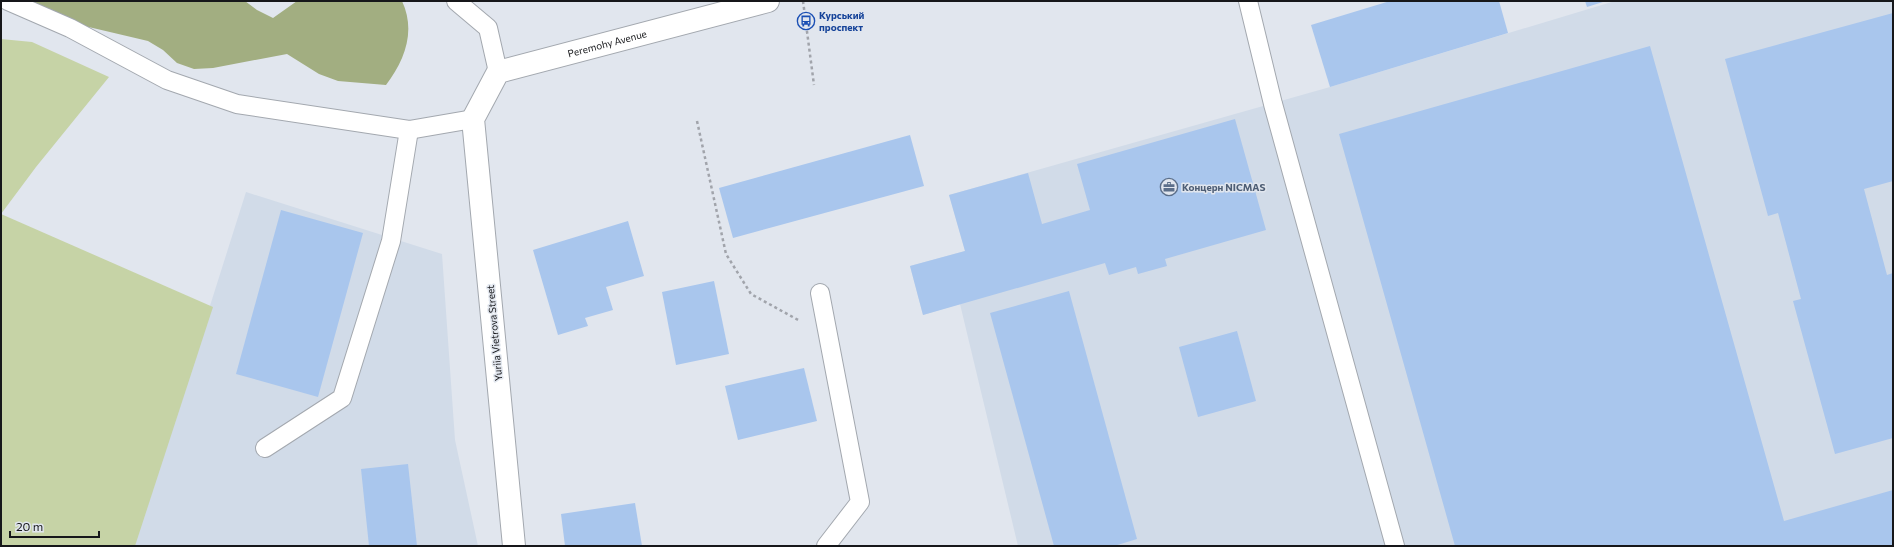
<svg xmlns="http://www.w3.org/2000/svg" width="1894" height="547" font-family="Commissioner,sans-serif">
  <rect width="100%" height="100%" fill="#e1e6ee"/>
  <!-- built -->
  <g fill="#d1dbe8">
    <path d="M1615,1H1893V546H1018L960,304L923,315L910,266L965,251L949,195L1330,87Z"/>
    <path d="M246,192L442,254L455,440L478,546H134Z"/>
  </g>
  <!-- green -->
  <g fill="#c6d3a6">
    <path d="M1,39L32,42L109,77L36,167L1,214Z"/>
    <path d="M1,214L213,307L135,546H1Z"/>
  </g>
  <!-- forest -->
  <path fill="#a2ae81" d="M30,1H245L257,10L273,18L297,1H402C416,31 405,60 386,85L338,81L319,74L287,54L213,68L194,69L177,63L163,50L148,41L59,20Z"/>
  <!-- building -->
  <g fill="#a9c6ed">
    <path d="M1390,1H1499L1508,33L1330,87L1311,25Z"/>
    <path d="M1585,1H1606L1587,7Z"/>
    <path d="M1893,13V181L1864,189L1887,275L1893,273V438L1835,454L1793,301L1801,299L1778,213L1768,216L1725,59Z"/>
    <path d="M1650,46L1784,521L1893,490V546H1455L1339,134Z"/>
    <path d="M1235,119L1266,230L1165,259L1167,266L1138,274L1136,267L1109,275L1105,263L923,315L910,266L965,251L949,195L1028,173L1042,224L1090,210L1077,164Z"/>
    <path d="M910,135L924,186L733,238L719,188Z"/>
    <path d="M281,210L363,233L318,397L236,374Z"/>
    <path d="M628,221L644,276L606,287L613,310L585,318L588,326L558,335L533,250Z"/>
    <path d="M714,281L729,354L676,365L662,292Z"/>
    <path d="M1069,291L1137,539L1114,546H1054L990,313Z"/>
    <path d="M1237,331L1256,401L1198,417L1179,347Z"/>
    <path d="M804,368L817,421L738,440L725,386Z"/>
    <path d="M408,464L417,546H369L361,469Z"/>
    <path d="M635,503L642,546H565L561,514Z"/>
  </g>
  <g fill="none" stroke-linecap="round" stroke-linejoin="round">
    <defs>
      <g id="service">
        <path d="M8,1L70,28L167,80L237,104L409,130L473,119"/>
        <path d="M456,1L488,28L498,72"/>
        <path d="M1248,1L1273,104L1395,546"/>
        <path d="M820,293L860,502L826,546"/>
        <path d="M265,448L342,398L391,241L409,130"/>
      </g>
      <g id="tertiary">
        <path id="s1" d="M514,546L473,119L498,72L768,1"/>
      </g>
    </defs>
    <!-- service casing -->
    <use href="#service" stroke="#a3a8af" stroke-width="20"/>
    <!-- tertiary casing -->
    <use href="#tertiary" stroke="#a3a8af" stroke-width="24"/>
    <!-- path -->
    <g stroke="#a1a4ab" stroke-width="2.5" stroke-dasharray="3 3" stroke-linecap="butt">
      <path d="M803,1L814,85"/>
      <path d="M697,121L726,254L751,294L800,321"/>
    </g>
    <!-- service -->
    <use href="#service" stroke="#fff" stroke-width="18"/>
    <!-- tertiary -->
    <use href="#tertiary" stroke="#fff" stroke-width="22"/>
  </g>
  <!-- icons -->
  <defs>
    <symbol id="bus-ring" viewBox="-11 -11 22 22"><circle r="9.5" fill="#e1e6ee" stroke="#1a4fb4" stroke-width="1.5"/><path d="M-5-6H5V4H4V6H2V4H-2V6H-4V4H-5ZM-3.5-4V0h7V-4ZM-3.5 1.2v1.5H-2V1.2ZM2 1.2v1.5H3.5V1.2Z" fill="#1a4fb4"/></symbol>
    <symbol id="office-ring" viewBox="-11 -11 22 22"><circle r="9.5" fill="#e1e6ee" stroke="#5c6f8a" stroke-width="1.5"/><path d="M-6-3h4V-5.5h4V-3h4V5H-6ZM-1-4.5V-3h2v-1.5ZM-6 0V1H6V0Z" fill="#5c6f8a"/></symbol>
  </defs>
  <g fill-rule="evenodd">
    <use href="#bus-ring" x="796" y="11" width="20" height="20"/>
    <use href="#office-ring" x="1159" y="177" width="20" height="20"/>
  </g>
  <g text-anchor="middle" stroke-width="3" stroke-linejoin="round" paint-order="stroke">
    <!-- transit labels -->
    <g font-size="10" font-weight="bold" fill="#164399" stroke="#e1e6ee" text-anchor="start">
      <text x="819" y="19">Курський<tspan x="819" dy="12">проспект</tspan></text>
    </g>
    <!-- street labels -->
    <g font-size="10" fill="#16171a" stroke="#e1e6ee">
      <text dy="4" stroke="none"><textPath href="#s1" startOffset="595">Peremohy Avenue</textPath></text>
      <text transform="translate(494 333) rotate(-95)" y="4">Yuriia Vietrova Street</text>
    </g>
    <!-- service labels -->
    <g font-size="10" font-weight="bold" fill="#4e5e75" stroke="#e1e6ee" text-anchor="start">
      <text x="1182" y="191">Концерн NICMAS</text>
    </g>
  </g>
  <!-- border -->
  <rect width="1894" height="547" fill="none" stroke="#16171a" stroke-width="4"/>
  <!-- scale -->
  <path d="M10 531v6h89v-6" fill="none" stroke="#16171a" stroke-width="2"/>
  <text x="16" y="531" font-size="12" fill="#16171a" stroke="#e1e6ee" stroke-width="3" paint-order="stroke">20 m</text>
</svg>
